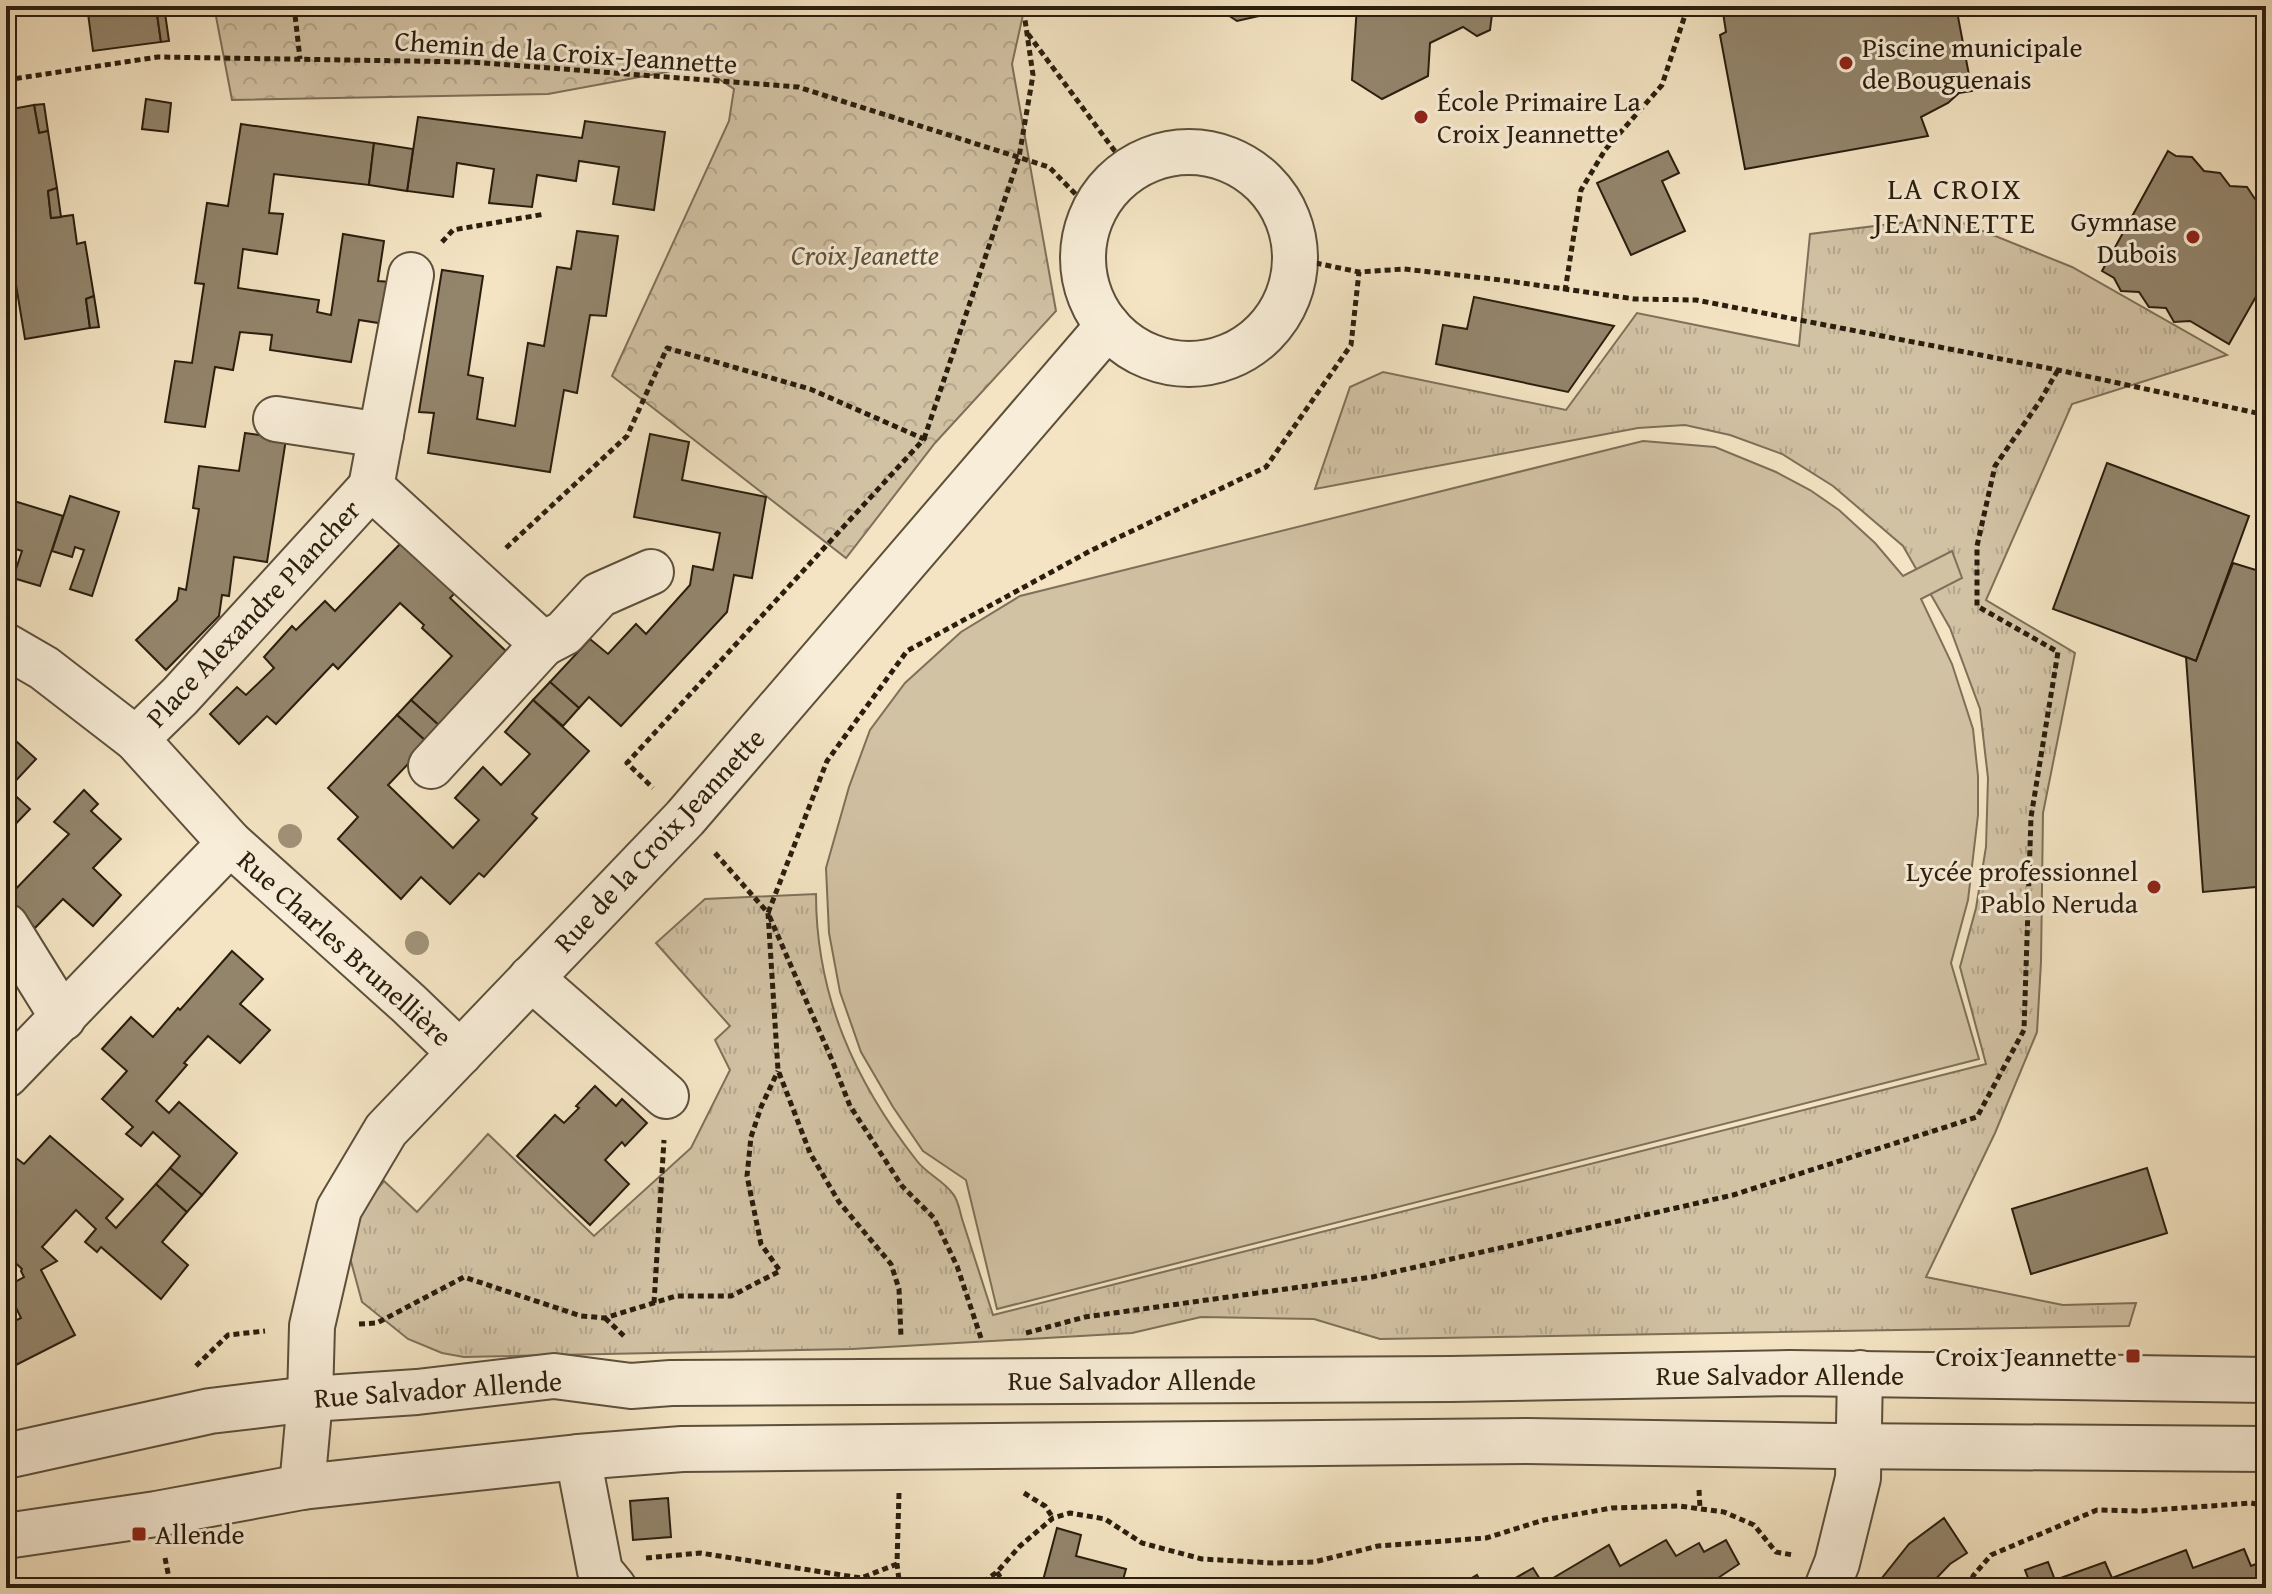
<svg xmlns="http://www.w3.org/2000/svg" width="2272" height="1594" font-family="'Gentium Book Plus',serif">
  <defs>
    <pattern id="grass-tufts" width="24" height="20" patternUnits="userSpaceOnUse" patternTransform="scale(2)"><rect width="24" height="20" fill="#d2c2a4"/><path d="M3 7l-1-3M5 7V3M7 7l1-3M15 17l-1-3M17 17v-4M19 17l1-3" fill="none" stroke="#b4a68c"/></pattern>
    <pattern id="forest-crowns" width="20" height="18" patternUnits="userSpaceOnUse" patternTransform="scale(2)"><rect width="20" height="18" fill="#d2c2a4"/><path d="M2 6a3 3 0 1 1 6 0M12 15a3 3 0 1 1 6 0" fill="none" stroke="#b4a68c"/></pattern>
  </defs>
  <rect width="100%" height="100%" fill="#f4e4c3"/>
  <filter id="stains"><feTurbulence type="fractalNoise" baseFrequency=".0025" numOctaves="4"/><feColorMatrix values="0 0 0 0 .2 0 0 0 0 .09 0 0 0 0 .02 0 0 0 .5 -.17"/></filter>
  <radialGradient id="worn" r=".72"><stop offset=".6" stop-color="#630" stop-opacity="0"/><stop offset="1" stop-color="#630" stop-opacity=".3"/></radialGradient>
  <!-- grass -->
  <path fill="url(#grass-tufts)" stroke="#7e7059" stroke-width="2" d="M1948,217L2072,267L2227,355L2072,404L1986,600L2075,653L2043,813L2041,962L2037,1032L1995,1133L1926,1277L2063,1305L2136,1303L2129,1326L1380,1339L1314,1319L1201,1317L1132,1333L852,1349L464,1357L442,1353L408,1339L362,1302L349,1254L360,1210L384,1181L417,1212L488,1134L594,1236L691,1148L730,1070L715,1040L730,1026L656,943L705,899L816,894C816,996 855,1082 917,1161C927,1174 944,1181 953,1194C959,1201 960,1214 963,1222C973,1253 983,1284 993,1315L1986,1064L1960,967L1976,908L1986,847L1988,778L1980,709L1950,628L1903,546L1833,486L1782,454L1730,435L1685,425L1638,428L1315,489L1350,387L1383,372L1566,410L1637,313L1799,346L1810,234Z"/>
  <!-- forest -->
  <path fill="url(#forest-crowns)" stroke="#7e7059" stroke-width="2" d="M214,6H1025L1012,64L1056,311L935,443L846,558L612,376L729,121L734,89L699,66L548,94L232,100Z"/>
  <!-- pitch -->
  <path fill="#d2c2a4" stroke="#7e7059" stroke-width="2" d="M1643,441L1715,447L1776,472L1810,490L1839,510L1875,543L1903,576L1952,551L1962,578L1921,599L1952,664L1973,729L1978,776V815L1968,900L1951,963L1979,1059L997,1309L966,1180L923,1151L893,1107L861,1052L840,992L829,933L826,868L849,787L870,730L905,683L961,632L1020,596Z"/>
  <!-- building -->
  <g fill="#93856c" stroke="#2a1e0e" stroke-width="2">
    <path d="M87,6H164L165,13L157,14L161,42L93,51Z"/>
    <path d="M1214,6H1256L1259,16L1237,21Z"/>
    <path d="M1357,6H1493L1490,30L1477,36L1463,27L1430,43L1428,76L1382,99L1352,80Z"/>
    <path d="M1722,6H1956L1972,91L1959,93L1948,103L1921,117L1928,136L1745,169L1720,35L1726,32Z"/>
    <path d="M165,13L169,41L161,42L157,14Z"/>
    <path d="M146,99L171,103L168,132L142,129Z"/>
    <path d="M44,104L48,131L39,133L34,105Z"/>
    <path d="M34,105L39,133L48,131L57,188L48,191L51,218L73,215L77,244L85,242L94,296L86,299L90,328L25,339L6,225V110Z"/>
    <path d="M418,117L582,138L585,121L665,132L654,210L613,204L619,167L579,161L576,181L537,175L532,207L489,203L494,169L457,163L453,197L407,191Z"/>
    <path d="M241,124L374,143L369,185L274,174L269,213L283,214L277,254L243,249L238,288L319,300L317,312L331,315L343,234L384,241L378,281L391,282L385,324L359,320L351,362L270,350L272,335L240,332L233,370L215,367L205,427L165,422L175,361L192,363L204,284L195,283L207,203L228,206Z"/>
    <path d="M374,143L413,149L407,191L369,185Z"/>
    <path d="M1668,151L1679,173L1662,181L1685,231L1631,255L1597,183Z"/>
    <path d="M2168,151L2176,156L2192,157L2204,171L2220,173L2230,186L2247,187L2255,199L2263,203L2266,198V279L2229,344L2190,321L2174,322L2166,308L2149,307L2139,292L2121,291L2114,278L2102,271Z"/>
    <path d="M57,188L61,217L51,218L48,191Z"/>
    <path d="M577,231L618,236L606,316L590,315L577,393L564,390L550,472L428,453L434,413L419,412L442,270L483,276L468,375L483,378L477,419L515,426L528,343L544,346L557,267L571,269Z"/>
    <path d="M94,296L99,327L90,328L86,299Z"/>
    <path d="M1474,297L1614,326L1568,392L1436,364L1443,325L1467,329Z"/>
    <path d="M245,433L286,439L267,562L234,557L229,596L222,595L219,616L166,670L136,640L177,600L179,588L186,590L199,509L193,508L199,466L239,471Z"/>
    <path d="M650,434L689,442L682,480L766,497L752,578L734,575L727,612L621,726L589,697L579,708L550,682L590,639L608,654L636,624L646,634L690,585L693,566L713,570L720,533L634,517Z"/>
    <path d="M2107,463L2249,516L2196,661L2053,609Z"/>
    <path d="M70,496L119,512L92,596L70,589L84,550L75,547L72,557L52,551Z"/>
    <path d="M14,501L63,516L40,586L13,578L22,551L6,546V506L11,508Z"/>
    <path d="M401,543L455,593L450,598L510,655L442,728L411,700L452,656L422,628L424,625L400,603L338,669L333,664L276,724L267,716L239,744L210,714L237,687L246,695L274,668L264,657L292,626L296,630L325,601L335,611Z"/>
    <path d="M2259,551H2266V886L2203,892L2186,657L2196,661L2233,563L2259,571Z"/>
    <path d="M550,682L579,708L563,726L533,700Z"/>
    <path d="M411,700L442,728L428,743L397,715Z"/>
    <path d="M533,700L589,751L532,814L537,818L484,877L479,873L450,904L421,877L401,899L338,839L358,817L328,788L397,715L428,743L388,785L453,848L479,820L455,798L483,767L501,785L530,754L505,732Z"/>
    <path d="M6,732L36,759L8,789L30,809L6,834Z"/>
    <path d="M84,790L98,804L91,811L121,839L93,868L121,895L93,926L63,899L35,928L6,899L69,834L54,822Z"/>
    <path d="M232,951L263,979L240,1004L270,1030L240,1063L208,1036L184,1063L187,1065L156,1101L169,1113L179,1102L237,1153L202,1195L170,1168L180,1156L153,1132L141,1146L126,1134L133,1127L102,1099L127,1071L102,1049L131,1017L153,1037L178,1008L180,1010Z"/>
    <path d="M595,1086L616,1106L622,1099L647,1123L625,1146L622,1142L605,1160L629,1184L590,1225L517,1156L555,1115L564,1123L579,1108L576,1106Z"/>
    <path d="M50,1136L123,1199L106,1218L116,1228L156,1184L187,1212L162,1242L188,1265L161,1299L101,1247L97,1252L85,1242L96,1229L76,1210L42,1247L57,1261L41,1270L75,1335L6,1370V1325L21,1318L6,1287L24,1277L21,1271L22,1269L6,1254V1224L16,1212L6,1203V1170L16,1158L24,1164Z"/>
    <path d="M170,1168L202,1195L187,1212L156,1184Z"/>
    <path d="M2147,1168L2167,1233L2031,1274L2012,1209Z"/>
    <path d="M668,1498L671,1537L633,1540L630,1501Z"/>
    <path d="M1944,1518L1967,1553L1950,1564L1927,1588H1874L1909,1544Z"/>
    <path d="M1057,1528L1081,1535L1076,1556L1126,1569L1121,1587L1124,1588H1041Z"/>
    <path d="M1666,1540L1676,1556L1699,1543L1704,1552L1726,1540L1739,1564L1718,1578L1723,1588H1498L1533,1568L1543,1584L1609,1545L1620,1566Z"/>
    <path d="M2244,1549L2251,1566L2266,1560V1588H2032L2025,1570L2048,1562L2055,1580L2105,1562L2112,1578L2186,1550L2193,1568Z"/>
    <path d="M1477,1575L1484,1588H1455Z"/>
  </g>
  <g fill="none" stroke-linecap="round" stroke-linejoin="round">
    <defs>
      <g id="minor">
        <circle cx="1189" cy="258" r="106"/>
        <path d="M276,419L381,435"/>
        <path d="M371,487L411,275"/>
        <path d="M6,646L44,668L136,739L230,843L408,1003L460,1053"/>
        <path d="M136,739L180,696L371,487L543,644L564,633L599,595L651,572"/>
        <path d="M431,766L543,644"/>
        <path d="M6,926L63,1018"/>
        <path d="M531,978L666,1096"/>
        <path d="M6,1075L230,843"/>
        <path d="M6,1456L210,1411L310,1399L417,1392L554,1376L631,1386L671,1383L1451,1379L1790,1373L2266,1380"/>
        <path d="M578,1457L600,1571L614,1588"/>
        <path d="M302,1487L310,1399L312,1326L339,1209L386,1130L685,818L1108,326"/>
        <path d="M6,1536L156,1514L302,1487L578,1457L682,1449L1527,1441L1836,1446L2266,1449"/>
        <path d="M1827,1588L1837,1563L1858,1478L1860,1373"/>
      </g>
    </defs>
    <!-- minor casing -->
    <use href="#minor" stroke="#5c503b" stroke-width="48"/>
    <!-- path -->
    <g stroke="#2a1e0e" stroke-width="5" stroke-dasharray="6 4" stroke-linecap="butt">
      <path d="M294,6L300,59"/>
      <path d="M1028,34L1114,150L1134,167"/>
      <path d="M6,80L158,57L471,62L798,87L1049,167L1093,212"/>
      <path d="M442,242L453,230L545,214"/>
      <path d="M1296,259L1359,272L1404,269L1501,280L1635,299L1696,300L2058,370L2266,415"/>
      <path d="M1565,291L1581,190L1605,150L1662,85L1688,6"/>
      <path d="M924,439L1019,157L1033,75L1023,6"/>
      <path d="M506,548L627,436L667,348L810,389L924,439L627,763L653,788"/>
      <path d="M715,853L768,913L778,1070L810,1153L839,1202L891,1264L899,1289L901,1337"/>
      <path d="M654,1303L664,1140"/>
      <path d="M605,1318L625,1337"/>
      <path d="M359,1324L377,1323L464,1277L581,1316L605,1318L676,1296H731L780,1271L761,1244L747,1176L751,1137L761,1107L778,1071"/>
      <path d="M1026,1333L1085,1317L1372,1277L1733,1195L1977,1117L2024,1030L2031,817L2058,652L1977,606V546L1995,466L2040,401L2058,370"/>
      <path d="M981,1338L957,1266L934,1218L902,1186L850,1106L832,1060L768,913L827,761L907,651L1090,551L1266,467L1351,345L1359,272"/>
      <path d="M196,1366L228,1335L265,1331"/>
      <path d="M1699,1490L1700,1509"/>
      <path d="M899,1493L897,1564L900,1588"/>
      <path d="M1024,1493L1045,1506L1053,1518"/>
      <path d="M165,1558L169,1578L167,1588"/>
      <path d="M646,1558L700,1553L861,1578L897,1564"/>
      <path d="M997,1572L1007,1588"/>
      <path d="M975,1588L997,1572L1020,1546L1053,1518L1070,1513L1105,1519L1142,1543L1202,1559L1273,1563L1314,1562L1378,1546L1486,1538L1544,1520L1612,1508L1679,1506L1724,1512L1754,1525L1776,1552L1793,1555"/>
      <path d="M1969,1588L1973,1576L1991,1555L2097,1510L2141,1511L2251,1503L2266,1506"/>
    </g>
    <!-- minor -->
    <use href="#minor" stroke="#f8edd8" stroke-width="44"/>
  </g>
  <!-- trees -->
  <g fill="#a09278">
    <circle cx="290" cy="836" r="12"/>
    <circle cx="417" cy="943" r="12"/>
  </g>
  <!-- markers -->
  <g fill="#8f2418" stroke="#f8edd8" stroke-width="3">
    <circle cx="1846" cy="63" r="8"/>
    <circle cx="1421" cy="117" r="8"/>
    <circle cx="2193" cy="237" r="8"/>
    <circle cx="2154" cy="887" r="8"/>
    <rect x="2125" y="1348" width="16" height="16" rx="4"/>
    <rect x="131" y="1526" width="16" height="16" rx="4"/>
  </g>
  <g text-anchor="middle" stroke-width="6" stroke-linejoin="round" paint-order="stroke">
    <!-- poi labels -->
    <g font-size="28" fill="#2a1e0e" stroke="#f8edd8" text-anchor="start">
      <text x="1862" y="57">Piscine municipale<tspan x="1862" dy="32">de Bouguenais</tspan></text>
      <text x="1437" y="111">École Primaire La<tspan x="1437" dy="32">Croix Jeannette</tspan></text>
      <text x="2177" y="231" text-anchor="end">Gymnase<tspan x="2177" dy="32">Dubois</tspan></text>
      <text x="2138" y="881" text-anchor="end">Lycée professionnel<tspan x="2138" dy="32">Pablo Neruda</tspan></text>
      <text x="2117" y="1366" text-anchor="end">Croix Jeannette</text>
      <text x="155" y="1544">Allende</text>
    </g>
    <!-- street labels -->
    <g font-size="28" fill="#2a1e0e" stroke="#f8edd8">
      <text transform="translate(566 52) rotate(4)" y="10">Chemin de la Croix-Jeannette</text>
      <text transform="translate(253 613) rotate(-47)" y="10">Place Alexandre Plancher</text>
      <text transform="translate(659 840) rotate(-47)" y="10">Rue de la Croix Jeannette</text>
      <text transform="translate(345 948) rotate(42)" y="10">Rue Charles Brunellière</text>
      <text x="1780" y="1385">Rue Salvador Allende</text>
      <text x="1132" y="1390">Rue Salvador Allende</text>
      <text transform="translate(438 1389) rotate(-4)" y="10">Rue Salvador Allende</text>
    </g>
    <!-- park labels -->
    <g font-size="28" font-style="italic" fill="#5c4f3b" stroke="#f8edd8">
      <text x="865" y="265">Croix Jeanette</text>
    </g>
    <!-- neighbourhood labels -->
    <g font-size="30" letter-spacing="2" fill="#2a1e0e" stroke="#f8edd8">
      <text x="1955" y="199">LA CROIX<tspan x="1955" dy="34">JEANNETTE</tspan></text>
    </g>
  </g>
  <!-- margin -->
  <rect width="2272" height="1594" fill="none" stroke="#f4e4c3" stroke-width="32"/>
  <rect x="8" y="8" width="2256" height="1578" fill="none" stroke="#2a1e0e" stroke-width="4"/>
  <rect x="16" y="16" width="2240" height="1562" fill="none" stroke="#2a1e0e" stroke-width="2"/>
  <rect width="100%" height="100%" filter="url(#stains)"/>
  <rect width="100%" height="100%" fill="url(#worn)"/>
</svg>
